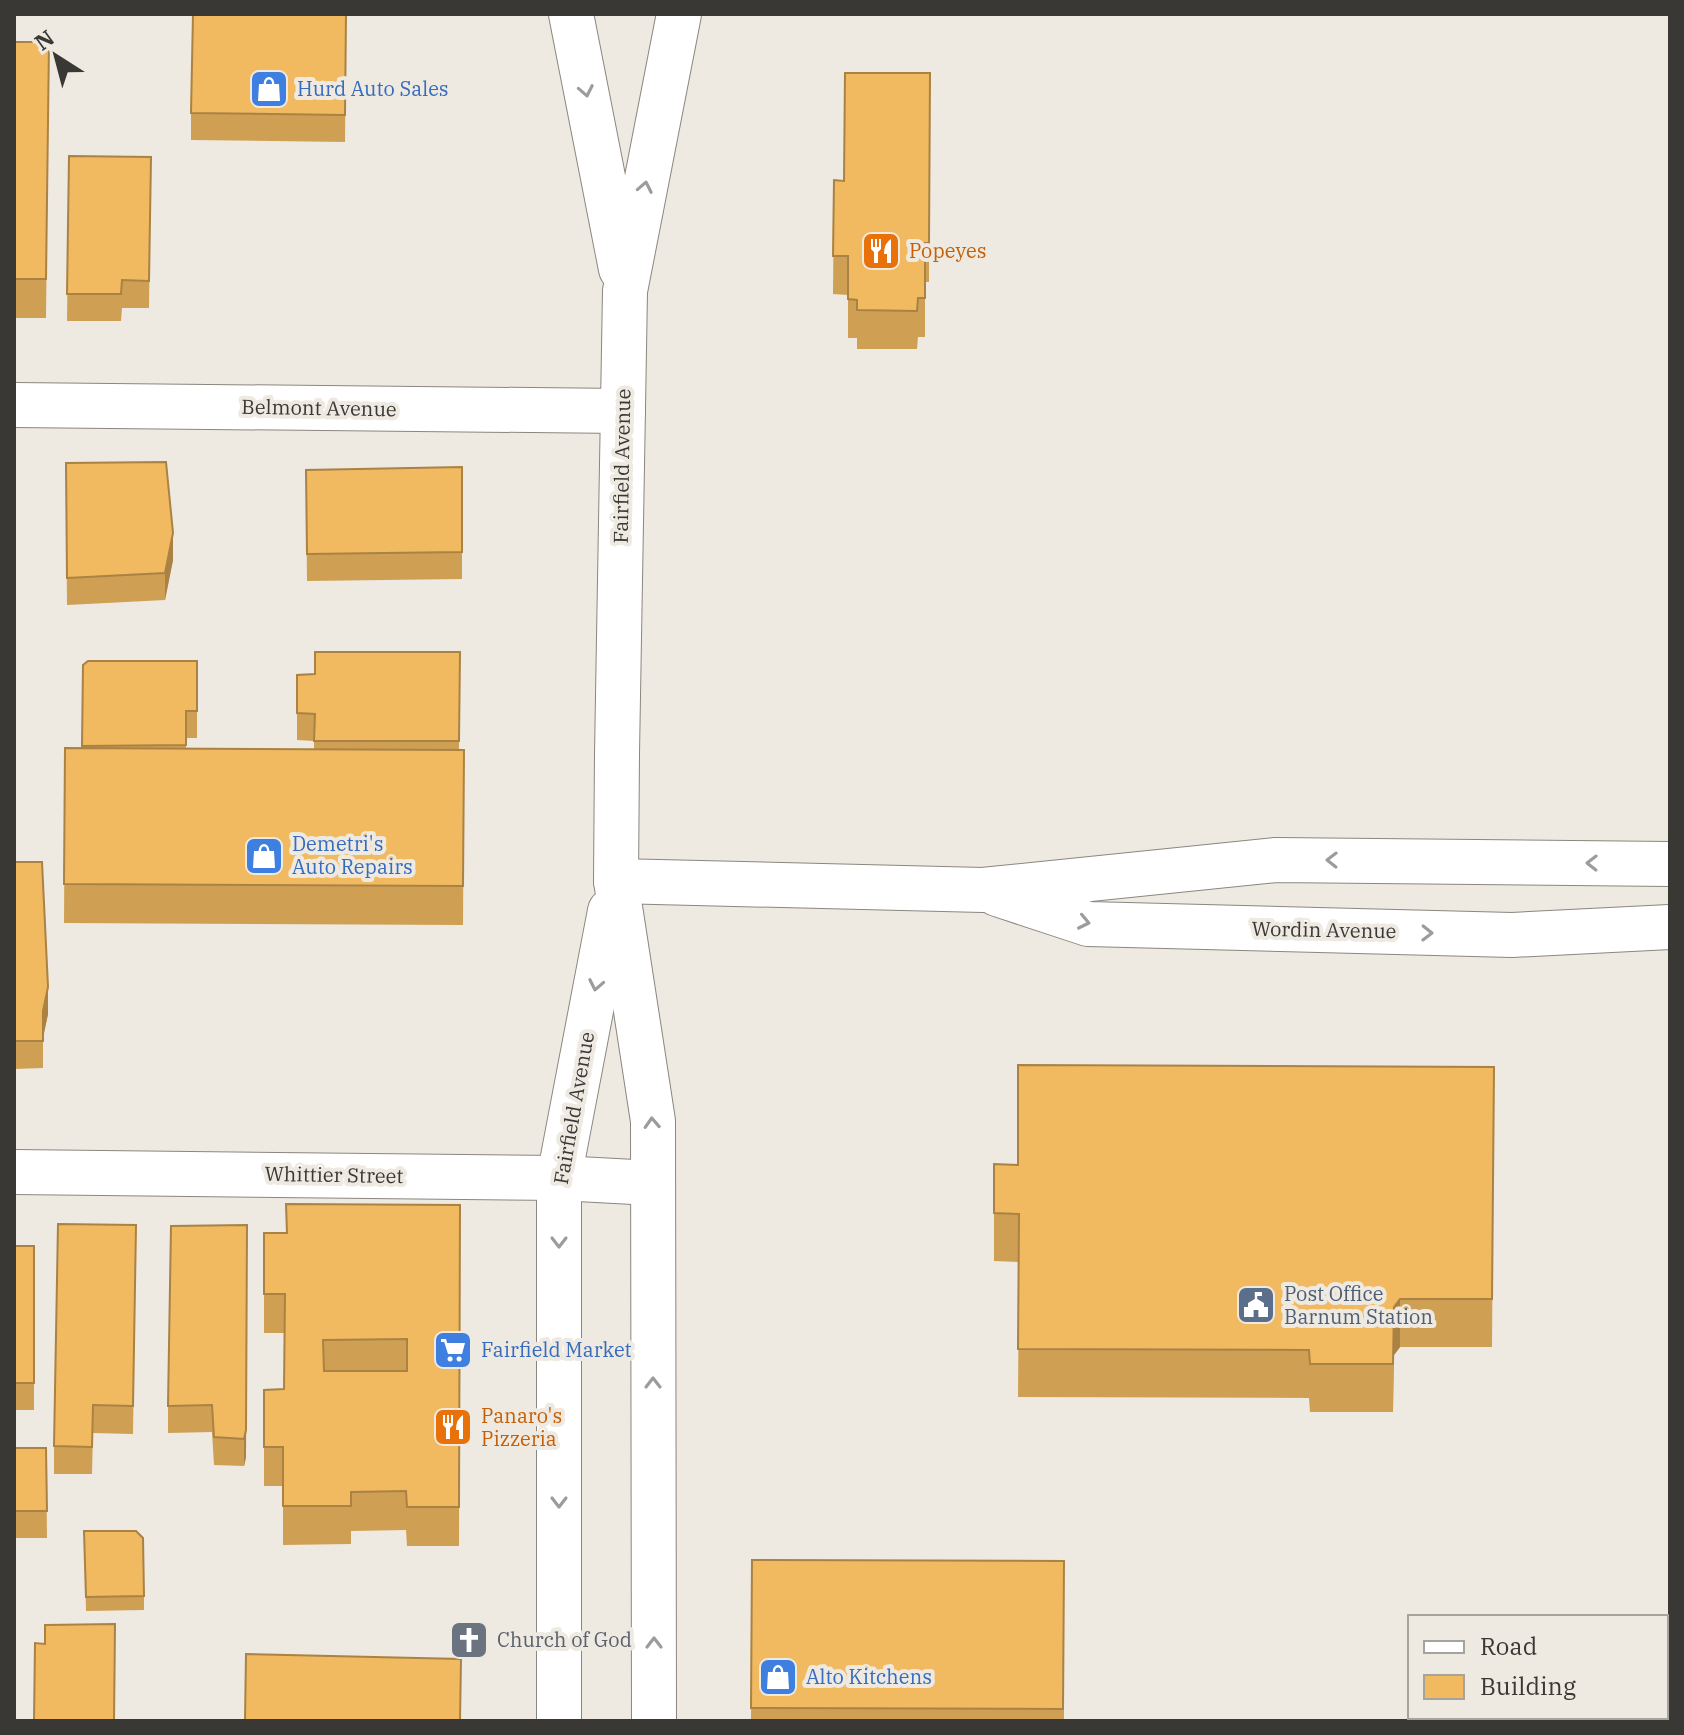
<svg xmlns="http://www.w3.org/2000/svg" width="1684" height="1735" font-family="'IBM Plex Serif',serif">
  <rect width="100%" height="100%" fill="#eee9e1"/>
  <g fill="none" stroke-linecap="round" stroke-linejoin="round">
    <defs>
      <g id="minor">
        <path d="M14,405L623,411"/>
        <path d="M14,1172L559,1178L653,1183"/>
      </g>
      <g id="tertiary">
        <path d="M616,881L983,890L1276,860L1670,864"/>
        <path d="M997,894L1088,924L1512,935L1670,927"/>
      </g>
      <g id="secondary">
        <path d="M571,14L621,269"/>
        <path d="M559,1721V1178L610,911"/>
        <path d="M654,1721L653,1121L616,881L617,754L625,291L679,14"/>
      </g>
    </defs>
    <!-- minor casing -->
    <use href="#minor" stroke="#8b867f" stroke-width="46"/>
    <!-- tertiary casing -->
    <use href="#tertiary" stroke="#8b867f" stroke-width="46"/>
    <!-- secondary casing -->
    <use href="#secondary" stroke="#8b867f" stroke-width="46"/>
    <!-- minor -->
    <use href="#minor" stroke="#fff" stroke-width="44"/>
    <!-- tertiary -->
    <use href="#tertiary" stroke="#fff" stroke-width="44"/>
    <!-- secondary -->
    <use href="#secondary" stroke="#fff" stroke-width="44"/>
  </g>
  <!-- wall -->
  <g fill="#cfa053">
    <path d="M346,14L345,142L191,140V113Z"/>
    <path d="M14,42H49L46,318H14Z"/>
    <path d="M930,73L929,282H925V337H918L917,349H857V338H848V295L833,294L834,180L844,181Z"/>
    <path d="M69,156L151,157L149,308H122L121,321H67Z"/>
    <path d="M66,463L173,560L165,600L67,605Z"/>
    <path d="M462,467V579L307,581L306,470Z"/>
    <path d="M460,652L459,750H464L463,925L64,923L65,748H82L83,665L197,661V738H186V749L314,750V741L297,740V675L315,674Z"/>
    <path d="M14,862L48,1014L43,1037V1068L14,1069Z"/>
    <path d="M1494,1067L1492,1347H1400L1394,1355L1393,1412H1310L1309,1398L1018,1397L1019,1262L994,1261V1164L1018,1165Z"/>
    <path d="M460,1205L459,1546H407L406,1530L351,1531V1544L283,1545V1486H264V1390L284,1389V1333H264V1233H286Z"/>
    <path d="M136,1225L133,1434L93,1433L92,1474H54V1446Z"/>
    <path d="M247,1225L246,1457L244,1466L214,1465L212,1432L168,1433V1406Z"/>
    <rect x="14" y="1246" width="20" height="164"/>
    <path d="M14,1448H46L47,1538H14Z"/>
    <path d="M84,1531L144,1596V1610L86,1611Z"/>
    <path d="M752,1560L1064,1561V1721H751Z"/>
  </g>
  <!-- shaded-wall -->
  <g fill="#a98244">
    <path d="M173,533V560L165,600V573Z"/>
    <path d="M48,987V1014L43,1038V1011Z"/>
    <path d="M247,1225L246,1457L244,1466V1439Z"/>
    <path d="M1400,1299V1347L1394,1355L1393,1412L1394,1307Z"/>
  </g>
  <!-- building -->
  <g fill="#f1ba61" stroke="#a98244" stroke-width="2" fill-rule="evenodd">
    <path d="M193,14H346L345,115L191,113Z"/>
    <path d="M14,42H49L46,279H14Z"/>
    <path d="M845,73H930L929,243H925V298H918L917,311L857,310V300L848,299V256H833L834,180L844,181Z"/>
    <path d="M69,156L151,157L149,281L122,280L121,294H67Z"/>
    <path d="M166,462L173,533L165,573L67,578L66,463Z"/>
    <path d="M462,467V552L307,554L306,470Z"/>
    <path d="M315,652H460L459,741H314L315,714L297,713V675L315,674Z"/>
    <path d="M88,661H197V711H186V745L82,746L83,665Z"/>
    <path d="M65,748L464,750L463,886L64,884Z"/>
    <path d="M14,862H42L48,987L43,1011V1041H14Z"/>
    <path d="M1018,1065L1494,1067L1492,1299H1400L1394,1307L1393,1364H1310L1309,1350L1018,1349L1019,1214L994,1213V1164L1018,1165Z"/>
    <path d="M286,1204L460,1205L459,1507H407L406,1491L351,1492V1506H283V1447H264V1390L284,1389L285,1294H264V1233H287ZM407,1339V1371H324L323,1340Z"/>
    <path d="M58,1224L136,1225L133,1406L93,1405L92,1447L54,1446Z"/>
    <path d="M247,1225L246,1430L244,1439L214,1437L212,1405L168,1406L171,1226Z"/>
    <rect x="14" y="1246" width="20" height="137"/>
    <path d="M14,1448H46L47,1511H14Z"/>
    <path d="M84,1531H136L143,1538L144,1596L86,1597Z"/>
    <path d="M752,1560L1064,1561L1063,1709L751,1708Z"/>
    <path d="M115,1624L114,1721H34L35,1643L45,1644V1625Z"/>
    <path d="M246,1654L461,1659L460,1721H245Z"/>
  </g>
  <!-- one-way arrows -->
  <defs><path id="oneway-chevron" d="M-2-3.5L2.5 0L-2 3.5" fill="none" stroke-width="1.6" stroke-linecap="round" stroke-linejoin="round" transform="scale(2)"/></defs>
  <g stroke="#9c9c9a">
    <use href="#oneway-chevron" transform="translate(586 91) rotate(79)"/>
    <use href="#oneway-chevron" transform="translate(645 187) rotate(-79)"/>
    <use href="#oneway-chevron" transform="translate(1332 860) rotate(-179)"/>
    <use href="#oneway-chevron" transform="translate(1592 863) rotate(-179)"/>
    <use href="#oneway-chevron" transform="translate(1084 922) rotate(12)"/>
    <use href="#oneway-chevron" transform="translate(1427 933) rotate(1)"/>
    <use href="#oneway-chevron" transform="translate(596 985) rotate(101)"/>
    <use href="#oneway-chevron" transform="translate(652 1123) rotate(-93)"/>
    <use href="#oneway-chevron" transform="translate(559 1242) rotate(90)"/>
    <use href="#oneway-chevron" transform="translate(653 1383) rotate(-90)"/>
    <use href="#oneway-chevron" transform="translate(559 1502) rotate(90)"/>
    <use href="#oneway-chevron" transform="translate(654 1643) rotate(-90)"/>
  </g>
  <!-- icons -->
  <defs>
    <symbol id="shop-square" viewBox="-11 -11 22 22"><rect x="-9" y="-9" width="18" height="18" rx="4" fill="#3f7fe0" stroke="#eee9e1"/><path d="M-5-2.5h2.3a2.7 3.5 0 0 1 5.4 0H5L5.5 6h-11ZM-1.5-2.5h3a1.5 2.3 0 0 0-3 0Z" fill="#fff"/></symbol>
    <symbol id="restaurant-square" viewBox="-11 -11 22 22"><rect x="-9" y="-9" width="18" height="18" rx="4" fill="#e8710a" stroke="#eee9e1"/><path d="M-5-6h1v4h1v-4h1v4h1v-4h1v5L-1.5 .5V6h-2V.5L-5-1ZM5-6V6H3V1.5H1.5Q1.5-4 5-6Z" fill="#fff"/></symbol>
    <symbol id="civic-square" viewBox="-11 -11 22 22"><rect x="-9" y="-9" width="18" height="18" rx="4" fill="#5c6f8a" stroke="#eee9e1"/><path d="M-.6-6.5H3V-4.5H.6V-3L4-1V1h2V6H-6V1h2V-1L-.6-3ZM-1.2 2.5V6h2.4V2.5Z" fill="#fff"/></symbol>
    <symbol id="supermarket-square" viewBox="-11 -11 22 22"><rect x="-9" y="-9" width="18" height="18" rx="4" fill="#3f7fe0" stroke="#eee9e1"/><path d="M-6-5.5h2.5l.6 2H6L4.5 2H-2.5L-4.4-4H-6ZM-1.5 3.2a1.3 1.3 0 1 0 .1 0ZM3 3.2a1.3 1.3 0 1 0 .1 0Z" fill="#fff"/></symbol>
    <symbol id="church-square" viewBox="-11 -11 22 22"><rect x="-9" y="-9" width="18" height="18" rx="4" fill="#6b7280" stroke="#eee9e1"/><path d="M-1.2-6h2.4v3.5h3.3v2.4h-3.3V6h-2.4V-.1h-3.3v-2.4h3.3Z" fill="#fff"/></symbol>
  </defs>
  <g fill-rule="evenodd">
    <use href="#shop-square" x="247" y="67" width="44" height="44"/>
    <use href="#restaurant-square" x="859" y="229" width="44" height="44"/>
    <use href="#shop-square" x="242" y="834" width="44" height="44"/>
    <use href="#civic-square" x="1234" y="1283" width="44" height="44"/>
    <use href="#supermarket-square" x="431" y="1328" width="44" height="44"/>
    <use href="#restaurant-square" x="431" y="1405" width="44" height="44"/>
    <use href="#church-square" x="447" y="1618" width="44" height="44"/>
    <use href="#shop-square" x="756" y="1655" width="44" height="44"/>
  </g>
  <g text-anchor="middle" stroke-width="8" stroke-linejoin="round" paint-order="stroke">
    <!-- shop labels -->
    <g font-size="20" fill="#366cbe" stroke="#eee9e1" text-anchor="start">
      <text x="297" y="96">Hurd Auto Sales</text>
      <text x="292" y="851">Demetri's<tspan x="292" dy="23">Auto Repairs</tspan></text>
      <text x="481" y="1357">Fairfield Market</text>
      <text x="806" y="1684">Alto Kitchens</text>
    </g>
    <!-- food labels -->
    <g font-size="20" fill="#c56008" stroke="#eee9e1" text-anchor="start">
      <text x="909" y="258">Popeyes</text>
      <text x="481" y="1423">Panaro's<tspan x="481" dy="23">Pizzeria</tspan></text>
    </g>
    <!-- street labels -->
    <g font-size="20" fill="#3a3835" stroke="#eee9e1">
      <text transform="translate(319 408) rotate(1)" y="7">Belmont Avenue</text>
      <text transform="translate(622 466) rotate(-89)" y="7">Fairfield Avenue</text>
      <text transform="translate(1324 930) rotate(1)" y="7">Wordin Avenue</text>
      <text transform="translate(574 1108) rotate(-80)" y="7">Fairfield Avenue</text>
      <text transform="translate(334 1175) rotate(1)" y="7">Whittier Street</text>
    </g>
    <!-- service labels -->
    <g font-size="20" fill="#4e5e75" stroke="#eee9e1" text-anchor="start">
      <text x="1284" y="1301">Post Office<tspan x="1284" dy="23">Barnum Station</tspan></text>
    </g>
    <!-- worship labels -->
    <g font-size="20" fill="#5b616d" stroke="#eee9e1" text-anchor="start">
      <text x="497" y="1647">Church of God</text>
    </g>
  </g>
  <!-- border -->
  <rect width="1684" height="1735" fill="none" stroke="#3a3835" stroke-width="32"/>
  <!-- legend -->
  <rect x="1408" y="1615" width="260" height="104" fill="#eee9e1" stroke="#a6a29c" stroke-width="2"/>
  <rect x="1424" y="1641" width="40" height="12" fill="#ffffff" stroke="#a6a29c" stroke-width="2"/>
  <text x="1480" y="1655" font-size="24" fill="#3a3835">Road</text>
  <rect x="1424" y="1675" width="40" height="24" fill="#f1ba61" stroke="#a6a29c" stroke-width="2"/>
  <text x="1480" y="1695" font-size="24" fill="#3a3835">Building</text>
  <!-- north arrow -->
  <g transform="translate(56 56) rotate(324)" stroke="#eee9e1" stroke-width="6" paint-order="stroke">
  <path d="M0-6L14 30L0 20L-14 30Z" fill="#3a3835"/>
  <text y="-12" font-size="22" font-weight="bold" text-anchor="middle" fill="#3a3835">N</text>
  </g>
</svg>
